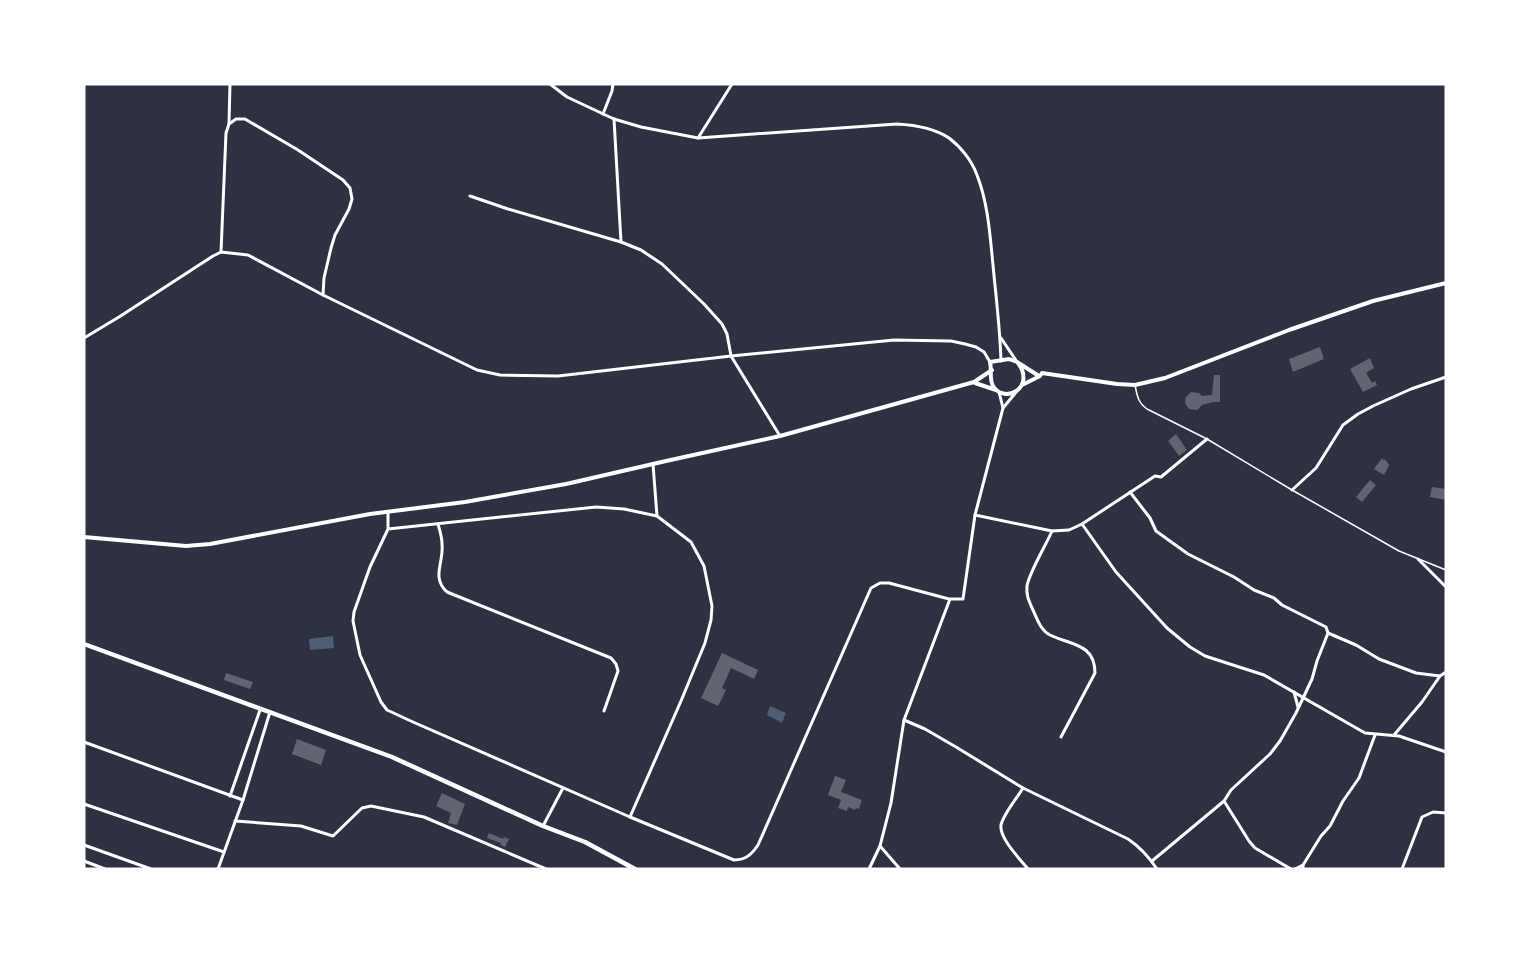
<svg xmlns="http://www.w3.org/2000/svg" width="1530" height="953" font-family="Lora,serif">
  <rect width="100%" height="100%" fill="#2d3142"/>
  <!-- water -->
  <g fill="#4f5d75">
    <path d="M333,636L334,648L310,650L309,639Z"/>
    <path d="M770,706L786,713L782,723L767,715Z"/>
  </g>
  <!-- building -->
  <g fill="#626471">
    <path d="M1320,347L1324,359L1293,372L1289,359Z"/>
    <path d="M1370,358L1374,368L1366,373L1372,383L1375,381L1377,385L1363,392L1350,369Z"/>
    <path d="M1214,375H1220V402H1213L1202,405L1197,410L1189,409L1185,403L1186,397L1191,392L1199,393L1202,396L1212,395Z"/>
    <path d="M1176,434L1187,450L1179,456L1168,441Z"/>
    <path d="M1382,458L1384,461L1385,459L1389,465L1384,475L1374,469Z"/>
    <path d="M1370,480L1376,485L1362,502L1356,497Z"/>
    <path d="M1432,487L1446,489V500L1430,497Z"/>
    <path d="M722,653L758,670L754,679L731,668L722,688L726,690L718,706L701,698Z"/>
    <path d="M226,673L253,682L250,689L224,680Z"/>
    <path d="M297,739L326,750L321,765L292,754Z"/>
    <path d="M835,776L846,780L841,792L862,800L859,809L856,808L855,810L848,807L847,811L838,808L841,800L828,795Z"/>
    <path d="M442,793L465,804L457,825L448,823L451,813L436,806Z"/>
    <path d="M489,833L503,839L504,837L509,839L505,847L501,845V843L487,838Z"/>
  </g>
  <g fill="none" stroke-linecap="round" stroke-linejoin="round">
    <!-- service -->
    <path stroke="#fff" stroke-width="1.5" d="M1135,385C1137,395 1138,403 1147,409L1207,439L1292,490L1399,551L1446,570"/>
    <!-- minor -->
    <g stroke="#fff" stroke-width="3">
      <path d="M550,84L567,97L614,119L641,127L698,138L897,124C915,125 934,128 949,138C961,147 972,161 977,175C988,203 990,235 993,265C996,297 1000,328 1001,361"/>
      <path d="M603,114L612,91L613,84"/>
      <path d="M614,119L621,242"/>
      <path d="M229,124L230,84"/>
      <path d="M698,138L732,84"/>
      <path d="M470,196L508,209L621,242L641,250L662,264L704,304L722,324L727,334L731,356L780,436"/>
      <path d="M221,252L226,133L229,124L236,119H245L298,150L343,180L350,188L352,199L349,209L335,235L331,248L324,278L323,295"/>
      <path d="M84,338L119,317L213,256L221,252L248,255L323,295L477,370L500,375L558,376L731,356L894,340L951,341L965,344L976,347L984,352L990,362"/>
      <path d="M1001,338L1017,362"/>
      <path d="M999,392L1003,408"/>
      <path d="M653,464L657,516"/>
      <path d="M1292,490L1316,468L1343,425L1358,414L1373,406L1411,389L1446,377"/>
      <path d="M1130,492L1150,518L1156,531L1188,554L1234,577L1254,590L1274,598L1282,605L1326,627L1328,633L1317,661L1312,679L1296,713L1280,741L1270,754L1231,790L1224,801L1249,841L1255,848L1291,869"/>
      <path d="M388,512V529L370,567L354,612L353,621L360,655L381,702L387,710L413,722L630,817L681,701L705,643L711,620L712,606L704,566L691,542L657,516L624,509L596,507L388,529"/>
      <path d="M975,515L1052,531L1069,530L1082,524L1155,476L1161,477L1207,439"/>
      <path d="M438,524C440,531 442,537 442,544C444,563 431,577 447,592L611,658L616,664L618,671L604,711"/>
      <path d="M1082,524L1116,572L1167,628L1190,647L1205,656L1264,675L1365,733L1399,736L1446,752"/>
      <path d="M1052,531C1046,545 1029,573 1027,586C1026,595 1029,601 1032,608C1037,618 1040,630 1050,635C1070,645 1095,643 1095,673L1061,737"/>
      <path d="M1418,559L1446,587"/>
      <path d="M1328,633L1356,645L1379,659L1416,673L1440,676L1446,672"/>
      <path d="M1294,692L1298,707"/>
      <path d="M904,720L925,729L956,747L1023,788L1128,839C1140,847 1149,857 1157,869"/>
      <path d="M1394,735L1422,702L1440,676"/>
      <path d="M84,742L243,800"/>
      <path d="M1023,788C1017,798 1003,815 1001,825C999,838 1020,859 1028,869"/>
      <path d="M230,796L260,710"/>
      <path d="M84,804L224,852"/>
      <path d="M630,817L734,860C746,860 752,854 758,845L871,588L880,583H889L949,599"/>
      <path d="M235,821L301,826L333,836L362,808L371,806L424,817L546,869"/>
      <path d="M543,826L563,788"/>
      <path d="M84,845L151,869"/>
      <path d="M880,846L900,869"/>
      <path d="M84,861L105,869"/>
      <path d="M1152,861L1224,801"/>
      <path d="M218,869L243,800L270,712"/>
      <path d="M869,869L880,846L891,803L904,720L950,599H963L975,515L1003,408L1017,391"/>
      <path d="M1295,869L1303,865"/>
      <path d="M1303,869V865L1321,836L1330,826L1343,801L1359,778L1375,735"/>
      <path d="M1402,869L1422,817L1433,812L1446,813"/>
    </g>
    <!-- tertiary -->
    <g stroke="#fff" stroke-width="4">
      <path d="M1018,363C1036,387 1005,405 993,386C989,379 992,370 990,362L1009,359L1017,362L1039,376"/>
      <path d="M975,383L996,390"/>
      <path d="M1022,385L1040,376L1042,373L1117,384L1135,385L1165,378L1289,330L1373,301L1446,283"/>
      <path d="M84,537L186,546L210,544L370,514L465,502L566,484L666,461L780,436L974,382L992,370"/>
    </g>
    <!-- primary -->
    <path stroke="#fff" stroke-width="4.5" d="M84,644L392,757L543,826L585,842L635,869"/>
  </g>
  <!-- border -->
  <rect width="1530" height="953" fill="none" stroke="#ffffff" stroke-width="171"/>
</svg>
